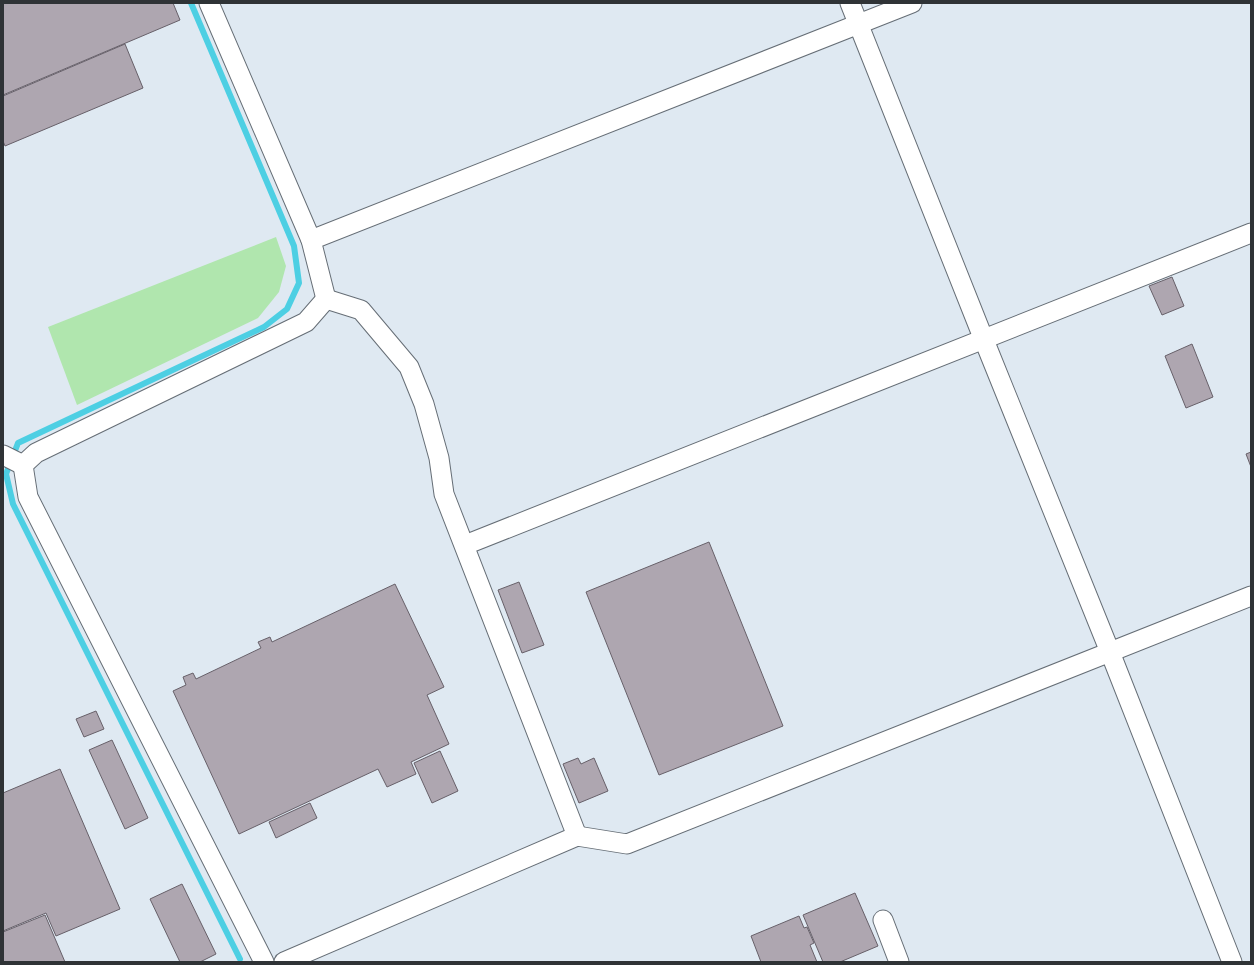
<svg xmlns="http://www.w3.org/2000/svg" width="1254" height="965" font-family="Signika,sans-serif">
  <rect width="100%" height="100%" fill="#dfe9f2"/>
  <!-- green -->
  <path fill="#b0e6ae" d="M276,237L286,266L279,292L258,318L77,405L48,327Z"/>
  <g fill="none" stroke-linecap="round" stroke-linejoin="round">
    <!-- stream -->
    <path stroke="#4dcfe3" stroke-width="6" d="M191,3L294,246L299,283L287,309L264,327L18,443L6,474L13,504L240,959"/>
  </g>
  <!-- building -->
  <g fill="#aea6b0" stroke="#676069">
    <path d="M3,3H173L180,20L3,95Z"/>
    <path d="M125,44L143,88L5,146L3,141V96Z"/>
    <path d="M1172,277L1184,306L1162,315L1149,286Z"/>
    <path d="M1192,344L1213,397L1186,408L1165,356Z"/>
    <path d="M1251,452V467L1246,454Z"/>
    <path d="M709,542L783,726L659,775L586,592Z"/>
    <path d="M519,582L544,645L522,653L498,590Z"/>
    <path d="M395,584L444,687L427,695L449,744L411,762L416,774L387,787L378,769L239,834L173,691L186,685L183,677L193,673L196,679L261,648L258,642L270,637L272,642Z"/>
    <path d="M96,711L104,729L84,737L76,719Z"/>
    <path d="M112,740L148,818L125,829L89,750Z"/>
    <path d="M440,751L458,791L432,803L414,763Z"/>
    <path d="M578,758L581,764L594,758L608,791L579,803L563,764Z"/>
    <path d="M60,769L120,909L56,936L46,913L3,931V793Z"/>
    <path d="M310,803L317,818L276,838L269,822Z"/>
    <path d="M182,884L216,954L200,962H180L150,899Z"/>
    <path d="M855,893L878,946L840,962H823L803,915Z"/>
    <path d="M45,915L65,962H3V932Z"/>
    <path d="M799,916L804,928L807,927L814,943L810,945L817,962H761L751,936Z"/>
  </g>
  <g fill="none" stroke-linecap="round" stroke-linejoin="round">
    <defs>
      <g id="minor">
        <path d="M209,3L311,240L326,299"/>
        <path d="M850,3L984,340L1110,652L1232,962"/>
        <path d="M311,240L912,3"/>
        <path d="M326,299L361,310L409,367L424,404L439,458L444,494L577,836"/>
        <path d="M3,455L23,465"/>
        <path d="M23,465L28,497L264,962"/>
        <path d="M23,465L36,453L306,322L326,299"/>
        <path d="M465,545L1251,233"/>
        <path d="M883,920L899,962"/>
        <path d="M284,962L577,836L627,844L1251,596"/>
      </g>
    </defs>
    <!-- minor casing -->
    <use href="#minor" stroke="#666e76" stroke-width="21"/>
    <!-- minor -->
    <use href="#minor" stroke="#fff" stroke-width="19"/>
  </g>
  <!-- border -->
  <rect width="1254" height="965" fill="none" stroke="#2f3336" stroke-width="8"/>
</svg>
